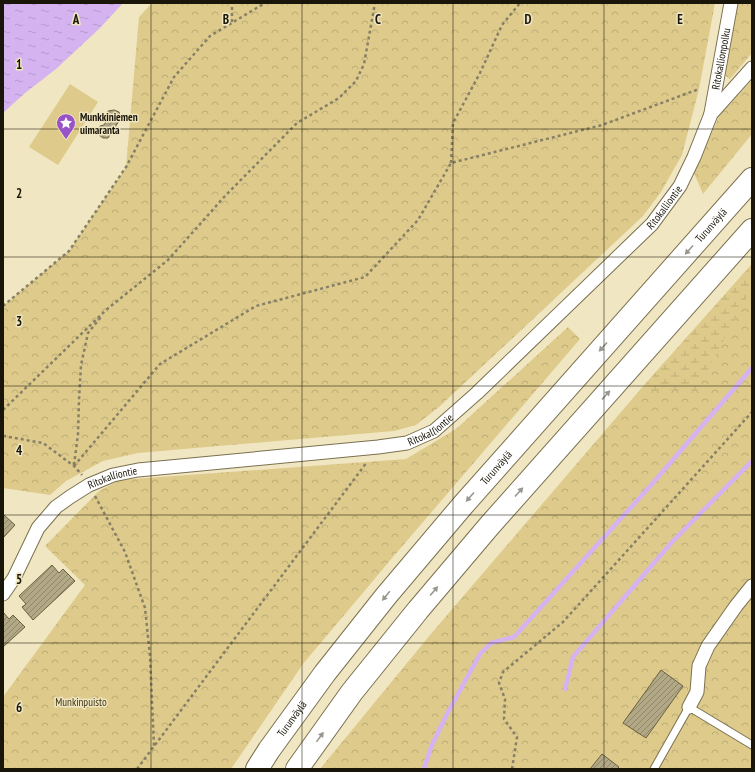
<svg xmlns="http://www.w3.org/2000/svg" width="755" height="772" font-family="'PT Sans Narrow',sans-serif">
  <defs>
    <pattern id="forest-crowns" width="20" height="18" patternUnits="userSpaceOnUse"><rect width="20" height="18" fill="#decb8b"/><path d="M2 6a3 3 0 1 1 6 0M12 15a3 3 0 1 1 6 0" fill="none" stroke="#bead76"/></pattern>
    <pattern id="wetland-marsh" width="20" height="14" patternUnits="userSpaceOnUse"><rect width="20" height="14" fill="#decb8b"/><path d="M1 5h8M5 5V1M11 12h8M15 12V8" fill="none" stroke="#bead76"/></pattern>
    <pattern id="water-ripples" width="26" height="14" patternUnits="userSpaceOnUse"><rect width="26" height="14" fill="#d5b3f1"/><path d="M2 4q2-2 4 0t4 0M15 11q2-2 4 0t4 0" fill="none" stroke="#b699cd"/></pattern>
    <pattern id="building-hatch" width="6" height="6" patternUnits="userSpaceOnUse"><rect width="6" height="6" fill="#b2a885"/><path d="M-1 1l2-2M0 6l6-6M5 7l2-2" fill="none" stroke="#90886b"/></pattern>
  </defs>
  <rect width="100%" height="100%" fill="#f0e6c1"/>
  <!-- forest -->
  <g fill="url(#forest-crowns)">
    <path d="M152,3H715L699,89L682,155L661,192L643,216L439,407L416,425L394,431L138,453L103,461L66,481L50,495L3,488V306L69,251L126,167L139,17Z"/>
    <path d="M736,3H752V53L730,79L723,74Z"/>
    <path d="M752,80V134L703,194L694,173L719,116Z"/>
    <path d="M752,264V769H320L430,635L639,391Z"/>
    <path d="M568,327L580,339L393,557L303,664L231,769H3V697L85,585L45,546L99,491L120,480L406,459L456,429Z"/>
  </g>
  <!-- wetland -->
  <path fill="url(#wetland-marsh)" d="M752,264V288L697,390L639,391Z"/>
  <!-- pitch -->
  <path fill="#decb8b" d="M70,84L98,102L58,165L29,147Z"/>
  <!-- water -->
  <path fill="url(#water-ripples)" d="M3,3H123L100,28L56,69L25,93L3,113Z"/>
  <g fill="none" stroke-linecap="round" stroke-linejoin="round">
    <!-- stream -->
    <g stroke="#d5b3f1" stroke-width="4.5">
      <path d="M565,689L573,657L672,542L752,461"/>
      <path d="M424,769L431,747L447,714L480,654L491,643L514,637L652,484L752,368"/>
    </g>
  </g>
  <!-- building -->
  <g fill="url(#building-hatch)" stroke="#6a6141">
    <path d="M114,110L119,112L121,118L108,138H103L99,135L97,131L100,126L104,125L107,120L105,116L108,111Z"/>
    <path d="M3,514L15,525L3,538Z"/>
    <path d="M52,565L59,573L63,569L75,581L33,620L22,607L26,604L19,596Z"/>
    <path d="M3,612L9,619L13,615L25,627L3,647Z"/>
    <path d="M661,670L683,686L646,738L623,723Z"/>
    <path d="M602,754L619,767L617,769H590Z"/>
  </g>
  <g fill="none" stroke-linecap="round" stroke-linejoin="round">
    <defs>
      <path id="service" d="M654,769L689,707L752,745"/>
      <g id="minor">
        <path id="s1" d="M711,113L731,3"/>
        <path id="s2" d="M3,594L14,578L38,528L56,507L70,497L89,485L113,475L138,470L378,447L407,443L434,431L477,393L652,224L680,186L694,157L711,114L752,68"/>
        <path d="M689,707L697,692L699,666L708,646L736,606L752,586"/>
      </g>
      <g id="motorway">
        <path id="s3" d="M257,769L269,750L325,673L386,596L463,505L752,179"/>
        <path d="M297,769L352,692L418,610L490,525L752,230"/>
      </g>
    </defs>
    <!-- service casing -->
    <use href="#service" stroke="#7b7150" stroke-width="9"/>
    <!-- minor casing -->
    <use href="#minor" stroke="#7b7150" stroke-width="15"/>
    <!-- motorway casing -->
    <use href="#motorway" stroke="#7b7150" stroke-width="24"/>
    <!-- path -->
    <g stroke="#878067" stroke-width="2.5" stroke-dasharray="3 3" stroke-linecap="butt">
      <path d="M232,22V3"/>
      <path d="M451,163L453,123L480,73L502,25L520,3"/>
      <path d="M3,306L69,251L126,167L174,77L210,36L265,3"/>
      <path d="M3,410L106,310L168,260L225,196L297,123L339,98L356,81L364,64L375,3"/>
      <path d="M3,436L43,443L74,466L82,475"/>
      <path d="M74,465L78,434L79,400L81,365L88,333L101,317"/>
      <path d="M74,466L160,364L256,306L365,277L418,220L451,163L602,125L699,89"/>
      <path d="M95,496L125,552L145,608L150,656L154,746"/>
      <path d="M137,769L367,462"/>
      <path d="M512,769L517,737L504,719L505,699L499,683L503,672L563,622L752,412"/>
    </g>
    <!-- service -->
    <use href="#service" stroke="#fff" stroke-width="7"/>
    <!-- minor -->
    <use href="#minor" stroke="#fff" stroke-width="13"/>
    <!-- motorway -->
    <use href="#motorway" stroke="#fff" stroke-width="22"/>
  </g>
  <!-- one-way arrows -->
  <defs><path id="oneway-solid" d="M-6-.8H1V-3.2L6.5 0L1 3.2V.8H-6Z"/></defs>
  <g fill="#989690">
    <use href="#oneway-solid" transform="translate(689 250) rotate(132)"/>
    <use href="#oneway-solid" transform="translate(603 347) rotate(132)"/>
    <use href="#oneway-solid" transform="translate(606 395) rotate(-48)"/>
    <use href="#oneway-solid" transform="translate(519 492) rotate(-48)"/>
    <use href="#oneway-solid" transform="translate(470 497) rotate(131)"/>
    <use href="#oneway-solid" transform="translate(434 591) rotate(-50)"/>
    <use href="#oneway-solid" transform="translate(386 596) rotate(129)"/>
    <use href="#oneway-solid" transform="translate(320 737) rotate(-54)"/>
  </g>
  <!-- grid -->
  <path fill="none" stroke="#191508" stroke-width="1" stroke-opacity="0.55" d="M151,3V769M302,3V769M453,3V769M604,3V769M3,129H752M3,257H752M3,386H752M3,515H752M3,643H752"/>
  <!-- icons -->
  <defs>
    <symbol id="sight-pin" viewBox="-11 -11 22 30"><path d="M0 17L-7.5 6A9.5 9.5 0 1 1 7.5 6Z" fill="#9953c8" stroke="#f0e6c1"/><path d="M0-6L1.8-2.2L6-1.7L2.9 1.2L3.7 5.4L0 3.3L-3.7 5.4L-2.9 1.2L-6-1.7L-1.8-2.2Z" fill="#fff"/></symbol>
  </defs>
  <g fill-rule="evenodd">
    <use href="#sight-pin" x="55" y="112" width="22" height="30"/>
  </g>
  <g text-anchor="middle" stroke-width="3" stroke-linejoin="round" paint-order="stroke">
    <!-- street labels -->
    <g font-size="11" fill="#191508" stroke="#f0e6c1">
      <text dy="4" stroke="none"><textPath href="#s1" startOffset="55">Ritokallionpolku</textPath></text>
      <text dy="4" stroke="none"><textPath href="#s2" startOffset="815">Ritokalliontie</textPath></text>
      <text dy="4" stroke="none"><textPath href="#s3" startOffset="709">Turunväylä</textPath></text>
      <text dy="4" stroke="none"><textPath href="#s2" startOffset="491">Ritokalliontie</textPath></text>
      <text dy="4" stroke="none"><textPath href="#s3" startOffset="385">Turunväylä</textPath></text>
      <text dy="4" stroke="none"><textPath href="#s2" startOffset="167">Ritokalliontie</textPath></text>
      <text dy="4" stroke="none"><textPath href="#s3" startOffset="61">Turunväylä</textPath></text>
    </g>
    <!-- poi labels -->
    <g font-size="11" font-weight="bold" fill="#191508" stroke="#f0e6c1" text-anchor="start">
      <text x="80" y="121">Munkkiniemen<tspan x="80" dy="13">uimaranta</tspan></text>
    </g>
    <!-- park labels -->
    <g font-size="11" fill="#3d3415" stroke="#f0e6c1">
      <text x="81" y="706">Munkinpuisto</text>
    </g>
  </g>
  <g font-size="13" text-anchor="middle" font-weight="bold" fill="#191508" stroke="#f0e6c1" stroke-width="3" stroke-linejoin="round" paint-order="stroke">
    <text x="76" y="24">A</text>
    <text x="226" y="24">B</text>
    <text x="378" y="24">C</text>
    <text x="528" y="24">D</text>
    <text x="680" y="24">E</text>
    <text x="19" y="69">1</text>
    <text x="19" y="198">2</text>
    <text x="19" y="326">3</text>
    <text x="19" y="455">4</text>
    <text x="19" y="584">5</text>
    <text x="19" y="712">6</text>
  </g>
  <!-- border -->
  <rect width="755" height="772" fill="none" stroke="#191508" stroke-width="8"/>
</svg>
